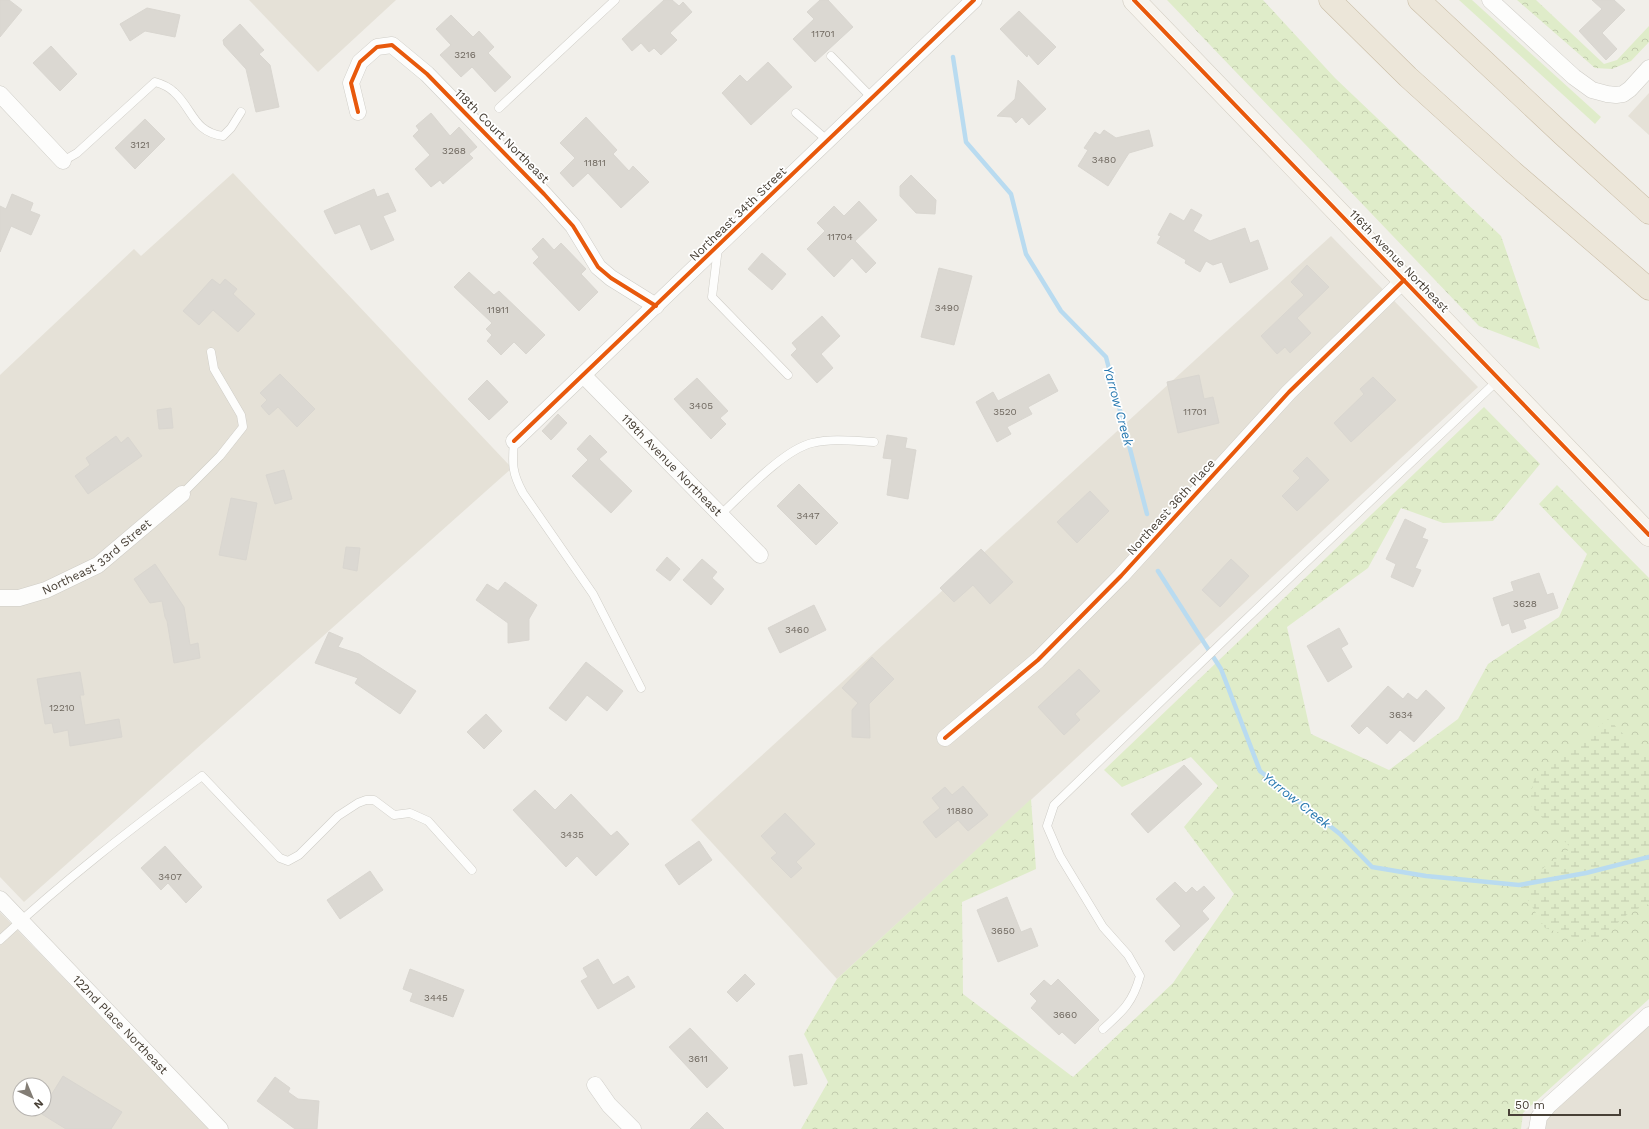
<svg xmlns="http://www.w3.org/2000/svg" width="1649" height="1129" font-family="'Work Sans',sans-serif">
  <defs>
    <pattern id="forest-crowns" width="20" height="18" patternUnits="userSpaceOnUse"><rect width="20" height="18" fill="#dfecc9"/><path d="M2 6a3 3 0 1 1 6 0M12 15a3 3 0 1 1 6 0" fill="none" stroke="#c1cbad"/></pattern>
    <pattern id="wetland-marsh" width="20" height="14" patternUnits="userSpaceOnUse"><rect width="20" height="14" fill="#dfecc9"/><path d="M1 5h8M5 5V1M11 12h8M15 12V8" fill="none" stroke="#c1cbad"/></pattern>
  </defs>
  <rect width="100%" height="100%" fill="#f1efea"/>
  <!-- residential -->
  <g fill="#e5e1d7" fill-rule="evenodd">
    <path d="M249,0H396L318,72Z"/>
    <path d="M1649,93V135L1628,116Z"/>
    <path d="M233,173L512,468L24,902L0,877V375L134,249L141,256Z"/>
    <path d="M1331,236L1478,387L837,979L691,820Z"/>
    <path d="M0,912L209,1129H0ZM20,1085H44V1109H20Z"/>
    <path d="M1649,1018V1129H1526Z"/>
  </g>
  <!-- green -->
  <path fill="#dfecc9" d="M1459,0H1472L1601,117L1595,124Z"/>
  <!-- forest -->
  <g fill="url(#forest-crowns)">
    <path d="M1167,0H1263L1335,78L1501,236L1540,349L1479,326Z"/>
    <path d="M1517,0H1536L1604,64L1617,60L1649,26V42L1631,61L1612,69L1595,68Z"/>
    <path d="M1484,407L1540,464L1493,521L1443,523L1401,508L1368,568L1287,627L1311,734L1389,770L1458,719L1488,664L1559,617L1587,554L1539,504L1557,485L1649,578V999L1523,1113L1521,1129H801L828,1082L804,1034L837,979L1031,799L1036,869L962,902L963,994L1073,1077L1173,983L1234,894L1184,827L1218,786L1191,757L1122,787L1104,770Z"/>
  </g>
  <!-- wetland -->
  <path fill="url(#wetland-marsh)" d="M1608,719L1649,759V904L1630,912L1594,944L1545,928L1519,885L1571,848L1529,804L1534,779Z"/>
  <g fill="none" stroke-linecap="round" stroke-linejoin="round">
    <!-- stream -->
    <g stroke="#b9dbf0" stroke-width="4.5">
      <path d="M953,57L966,142L1011,194L1026,254L1061,311L1106,357L1147,514"/>
      <path d="M1158,571L1221,669L1260,771L1340,834L1372,867L1426,876L1519,885L1586,873L1649,857"/>
    </g>
  </g>
  <!-- building -->
  <g fill="#dbd8d2" stroke="#d9d6d0">
    <path d="M0,0H9L22,10L0,37Z"/>
    <path d="M664,0H672L679,6L683,2L692,12L670,33L677,40L661,55L654,48L649,52L641,43L632,51L622,39Z"/>
    <path d="M820,0H828L853,27L815,62L793,39L814,19L807,12Z"/>
    <path d="M1592,0H1614L1625,10L1602,33L1617,49L1606,60L1579,31L1602,9Z"/>
    <path d="M147,8L180,15L175,37L145,31L130,41L120,24Z"/>
    <path d="M1019,11L1056,47L1038,65L1028,54L1027,57L1000,29Z"/>
    <path d="M451,15L473,37L479,31L494,47L488,53L511,77L495,92L472,67L461,77L440,55L451,45L436,29Z"/>
    <path d="M240,24L264,50L259,54L270,65L279,107L256,112L246,69L224,45L223,40Z"/>
    <path d="M51,46L77,74L60,91L33,63Z"/>
    <path d="M768,62L792,87L751,125L722,93L740,75L747,82Z"/>
    <path d="M1018,80L1046,109L1029,125L1022,117L1016,123L1011,117L997,116L1015,99Z"/>
    <path d="M431,113L450,136L459,127L477,147L469,154L473,158L443,184L440,180L431,187L415,169L430,155L413,136L419,130L416,126Z"/>
    <path d="M586,117L617,150L613,154L629,171L633,166L649,182L621,208L588,173L573,187L560,173L575,158L560,143Z"/>
    <path d="M145,119L165,139L135,169L115,148Z"/>
    <path d="M1104,130L1116,138L1149,130L1153,146L1129,153L1108,186L1078,166L1088,150L1084,148L1095,132L1100,135Z"/>
    <path d="M911,175L936,200L935,214L916,213L900,196V186Z"/>
    <path d="M374,189L377,197L388,193L396,211L383,216L394,240L371,250L360,224L335,234L324,211Z"/>
    <path d="M12,194L33,203L30,211L40,215L31,235L11,226L0,252V206L6,209Z"/>
    <path d="M859,201L877,220L855,241L876,263L866,273L852,258L834,277L807,249L825,231L817,223L834,206L844,216Z"/>
    <path d="M1191,209L1202,215L1193,231L1210,241L1245,228L1250,243L1258,240L1268,269L1230,283L1222,262L1213,265L1206,261L1200,272L1185,263L1186,260L1157,243L1161,236L1158,235L1170,213L1184,221Z"/>
    <path d="M543,238L554,250L561,243L586,269L581,274L598,292L579,311L533,263L539,257L532,249Z"/>
    <path d="M762,253L786,274L772,290L748,269Z"/>
    <path d="M1307,265L1329,287L1297,318L1311,333L1290,353L1285,347L1277,354L1261,336L1304,295L1291,282Z"/>
    <path d="M939,268L972,276L954,345L921,337Z"/>
    <path d="M469,272L494,295L499,291L545,335L526,354L514,342L501,355L487,341L492,335L486,329L492,323L454,287Z"/>
    <path d="M212,279L220,285L225,279L237,289L233,294L255,314L238,332L213,310L199,325L183,311Z"/>
    <path d="M822,316L840,336L821,354L833,368L817,383L791,355L797,349L792,343Z"/>
    <path d="M280,374L315,409L297,427L278,407L269,415L261,406L267,400L260,393Z"/>
    <path d="M1049,374L1058,391L1028,407L1032,414L1007,427L1011,434L997,442L976,402L993,392L998,401Z"/>
    <path d="M1199,375L1204,399L1213,397L1219,423L1178,433L1167,382Z"/>
    <path d="M1373,377L1396,400L1351,442L1334,423L1364,394L1360,389Z"/>
    <path d="M697,378L728,411L720,418L726,424L711,439L674,399Z"/>
    <path d="M487,380L508,402L489,420L468,399Z"/>
    <path d="M171,408L173,428L159,429L157,410Z"/>
    <path d="M558,414L567,423L551,440L542,431Z"/>
    <path d="M590,435L607,452L599,459L632,491L611,513L572,476L588,460L577,449Z"/>
    <path d="M887,435L907,438L905,448L916,450L908,499L887,495L892,459L883,458Z"/>
    <path d="M116,436L121,443L128,437L142,456L88,494L75,476L90,465L86,458Z"/>
    <path d="M1307,457L1329,480L1297,511L1282,496L1300,478L1293,471Z"/>
    <path d="M284,470L292,499L275,504L266,475Z"/>
    <path d="M799,484L838,523L816,545L777,506Z"/>
    <path d="M1090,491L1109,511L1077,543L1057,522Z"/>
    <path d="M231,498L257,503L246,560L219,555Z"/>
    <path d="M1405,519L1426,529L1422,538L1428,540L1415,568L1421,570L1413,587L1391,577L1396,564L1386,559Z"/>
    <path d="M346,547L360,548L357,571L343,568Z"/>
    <path d="M981,549L1013,582L990,604L973,585L954,602L940,588Z"/>
    <path d="M667,557L680,569L670,581L656,570Z"/>
    <path d="M702,559L717,572L712,578L724,589L711,605L683,580Z"/>
    <path d="M1231,559L1249,576L1220,607L1202,590Z"/>
    <path d="M155,564L184,607L190,645L198,643L200,658L174,663L167,621L165,617L162,601L150,603L134,579Z"/>
    <path d="M1539,573L1547,595L1553,593L1558,608L1523,620L1526,628L1512,633L1509,623L1502,626L1493,598L1514,591L1511,582Z"/>
    <path d="M505,582L537,605L529,619V640L508,643V623L476,600L487,584L498,591Z"/>
    <path d="M814,605L826,630L780,653L768,628Z"/>
    <path d="M1339,628L1348,644L1341,648L1352,667L1328,682L1307,646Z"/>
    <path d="M329,632L343,638L338,647L359,654L416,691L400,714L355,683L358,678L315,663Z"/>
    <path d="M872,657L894,679L869,704L870,738L852,737V710L858,703L842,688Z"/>
    <path d="M586,662L623,691L607,711L587,695L566,721L549,708Z"/>
    <path d="M1079,669L1100,691L1075,714L1080,720L1064,735L1038,707Z"/>
    <path d="M80,672L84,695H80L85,725L119,719L122,737L70,746L68,730L54,733L52,723L45,724L37,679Z"/>
    <path d="M1388,686L1403,699L1408,693L1417,700L1426,690L1445,708L1414,742L1400,730L1387,744L1367,726L1359,734L1351,726Z"/>
    <path d="M486,714L502,731L484,749L467,732Z"/>
    <path d="M1184,765L1202,784L1148,833L1131,814Z"/>
    <path d="M963,786L988,815L968,831L958,820L936,838L923,822L940,808L932,798L945,787L952,795Z"/>
    <path d="M535,790L555,810L571,794L611,836L617,831L629,844L596,876L577,856L566,867L513,810Z"/>
    <path d="M785,813L815,844L796,862L802,868L791,878L771,858L777,853L761,836Z"/>
    <path d="M699,841L712,860L679,885L665,865Z"/>
    <path d="M165,846L202,887L186,903L168,883L161,890L141,868Z"/>
    <path d="M370,871L383,890L340,919L327,900Z"/>
    <path d="M1175,882L1186,893L1192,887L1197,892L1204,886L1215,898L1202,911L1209,919L1174,951L1165,941L1181,926L1156,899Z"/>
    <path d="M1007,897L1021,932L1031,928L1038,946L998,962L977,910Z"/>
    <path d="M598,959L613,985L628,976L635,987L598,1009L581,981L588,977L583,968Z"/>
    <path d="M410,969L464,990L453,1017L410,1001L413,993L403,989Z"/>
    <path d="M745,974L755,984L737,1002L727,992Z"/>
    <path d="M1058,979L1099,1020L1075,1044L1062,1032L1059,1035L1031,1008L1037,1001L1030,994L1044,980L1051,986Z"/>
    <path d="M690,1028L728,1068L707,1088L669,1047Z"/>
    <path d="M802,1054L807,1084L794,1086L789,1056Z"/>
    <path d="M63,1076L122,1112L111,1129H66L40,1113Z"/>
    <path d="M275,1077L290,1088L288,1092L298,1099L319,1101L317,1129H295L257,1101Z"/>
    <path d="M707,1112L724,1129H690Z"/>
  </g>
  <g fill="none" stroke-linecap="round" stroke-linejoin="round">
    <defs>
      <g id="lane">
        <path d="M831,56L872,98"/>
        <path d="M499,108L615,0"/>
        <path d="M796,113L828,141"/>
        <path d="M63,161L77,153L155,82C162,84 168,86 174,92C193,109 193,132 223,136L231,128L241,112"/>
        <path d="M718,248L712,297L788,375"/>
        <path d="M514,441C512,464 512,473 523,493L593,594L641,688"/>
        <path d="M182,494L220,456L243,427L241,415L214,369L211,352"/>
        <path d="M720,515C743,494 783,450 812,443C832,438 854,441 874,442"/>
        <path d="M0,940C63,881 132,828 202,776L280,858L288,861L299,855L338,816L358,803L366,800H374L394,815L410,813L428,821L472,870"/>
        <path d="M1103,1029C1123,1011 1133,1002 1140,976L1128,955L1103,927L1060,856L1047,826L1054,805L1241,624L1498,380"/>
      </g>
      <g id="street">
        <path d="M1490,0L1574,77L1592,90L1607,94L1616,95L1623,94L1630,89L1649,68"/>
        <path d="M0,94L63,161"/>
        <path d="M358,112L351,83L360,62L377,47L392,45L427,74L544,194L573,226L598,267L611,278L656,306"/>
        <path id="s1" d="M584,376L760,555"/>
        <path d="M514,441L974,0"/>
        <path id="s2" d="M0,598H19L46,590L98,565L182,494"/>
        <path d="M945,738L1038,660L1121,576L1289,392L1404,280"/>
        <path id="s3" d="M0,899L220,1129"/>
        <path d="M595,1085L609,1105L633,1129"/>
        <path d="M1537,1129L1539,1117L1549,1105L1649,1015"/>
      </g>
      <path id="secondary" d="M1134,0L1649,535"/>
      <g id="highway">
        <path d="M1330,0L1408,77L1513,172L1649,289"/>
        <path d="M1419,0L1563,135L1649,213"/>
      </g>
    </defs>
    <!-- lane casing -->
    <use href="#lane" stroke="#cfcdc7" stroke-width="9"/>
    <!-- street casing -->
    <use href="#street" stroke="#cfcdc7" stroke-width="17"/>
    <!-- secondary casing -->
    <use href="#secondary" stroke="#d1ccc1" stroke-width="23"/>
    <!-- highway casing -->
    <use href="#highway" stroke="#c9bca5" stroke-width="23"/>
    <!-- lane -->
    <use href="#lane" stroke="#fdfdfc" stroke-width="8"/>
    <!-- street -->
    <use href="#street" stroke="#fdfdfc" stroke-width="16"/>
    <!-- secondary -->
    <use href="#secondary" stroke="#f7f4ee" stroke-width="22"/>
    <!-- highway -->
    <use href="#highway" stroke="#ece6d9" stroke-width="22"/>
    <defs>
      <g id="cycleway">
        <path d="M1134,0L1649,535"/>
        <path d="M358,112L351,83L360,62L377,47L392,45L427,74L544,194L573,226L598,267L611,278L656,306"/>
        <path d="M514,441L974,0"/>
        <path d="M945,738L1038,660L1121,576L1289,392L1404,280"/>
      </g>
    </defs>
    <!-- cycleway casing -->
    <use href="#cycleway" stroke="#fff" stroke-width="6"/>
    <!-- cycleway -->
    <use href="#cycleway" stroke="#e8590c" stroke-width="4"/>
  </g>
  <g text-anchor="middle" stroke-width="3.5" stroke-linejoin="round" paint-order="stroke">
    <!-- number labels -->
    <g font-size="10" fill="#6e675e">
      <text x="823" y="37">11701</text>
      <text x="465" y="58">3216</text>
      <text x="140" y="148">3121</text>
      <text x="454" y="154">3268</text>
      <text x="1104" y="163">3480</text>
      <text x="595" y="166">11811</text>
      <text x="840" y="240">11704</text>
      <text x="947" y="311">3490</text>
      <text x="498" y="313">11911</text>
      <text x="701" y="409">3405</text>
      <text x="1005" y="415">3520</text>
      <text x="1195" y="415">11701</text>
      <text x="808" y="519">3447</text>
      <text x="1525" y="607">3628</text>
      <text x="797" y="633">3460</text>
      <text x="62" y="711">12210</text>
      <text x="1401" y="718">3634</text>
      <text x="960" y="814">11880</text>
      <text x="572" y="838">3435</text>
      <text x="170" y="880">3407</text>
      <text x="1003" y="934">3650</text>
      <text x="436" y="1001">3445</text>
      <text x="1065" y="1018">3660</text>
      <text x="698" y="1062">3611</text>
    </g>
    <!-- street labels -->
    <g font-size="12" fill="#484036" stroke="#fff">
      <text transform="translate(502 136) rotate(45)" y="4">118th Court Northeast</text>
      <text transform="translate(738 214) rotate(-44)" y="4">Northeast 34th Street</text>
      <text transform="translate(1399 261) rotate(46)" y="4">116th Avenue Northeast</text>
      <text dy="4" stroke="none"><textPath href="#s1" startOffset="125">119th Avenue Northeast</textPath></text>
      <text transform="translate(1171 507) rotate(-48)" y="4">Northeast 36th Place</text>
      <text dy="4" stroke="none"><textPath href="#s2" startOffset="108">Northeast 33rd Street</textPath></text>
      <text dy="4" stroke="none"><textPath href="#s3" startOffset="174">122nd Place Northeast</textPath></text>
    </g>
    <!-- water labels -->
    <g font-size="13" font-style="italic" fill="#2979b0" stroke="#fff">
      <text transform="translate(1119 406) rotate(75)" y="5">Yarrow Creek</text>
      <text transform="translate(1297 800) rotate(38)" y="5">Yarrow Creek</text>
    </g>
  </g>
  <!-- north arrow -->
  <g transform="translate(32 1097) rotate(136)"><circle r="19" fill="#ffffff" stroke="#b6b3af"/>
  <path d="M0-3L7 15L0 10L-7 15Z" fill="#837d75"/>
  <text y="-6" font-size="11" font-weight="bold" text-anchor="middle" fill="#484036">N</text>
  </g>
  <!-- scale -->
  <path d="M1509 1109v6h111v-6" fill="none" stroke="#484036" stroke-width="2"/>
  <text x="1515" y="1109" font-size="12" fill="#484036" stroke="#ffffff" stroke-width="3" paint-order="stroke">50 m</text>
</svg>
